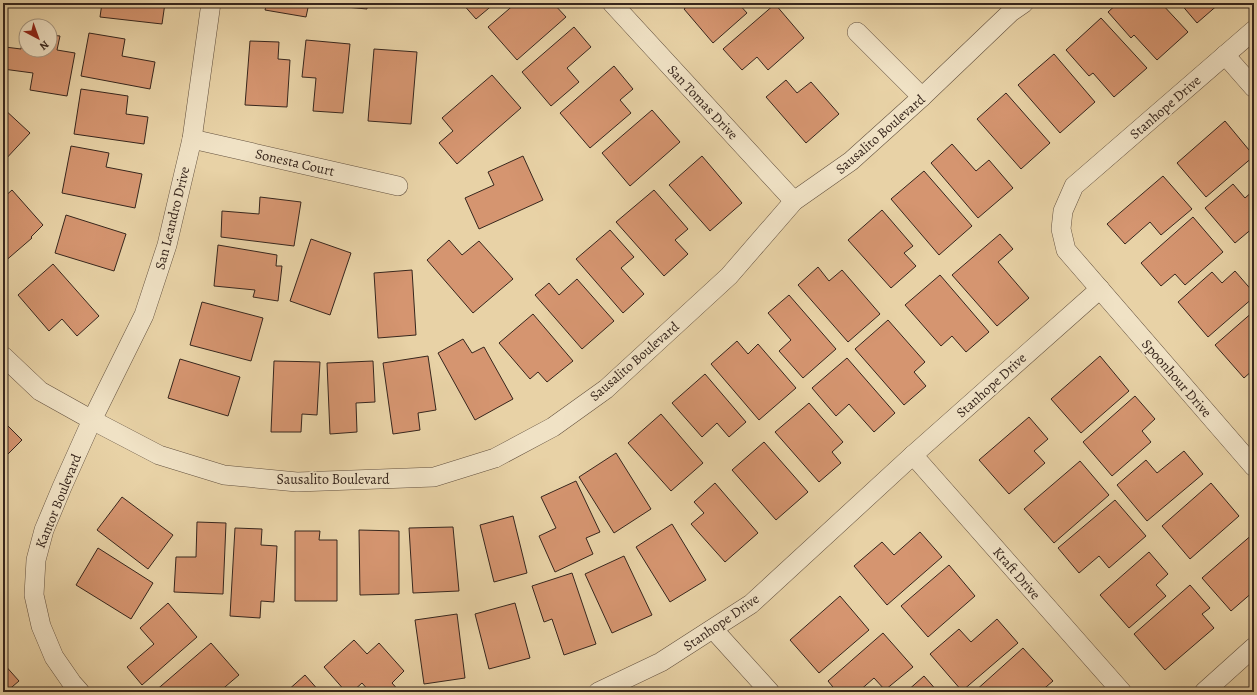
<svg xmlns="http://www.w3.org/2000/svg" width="1257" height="695" font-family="Alegreya,serif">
  <rect width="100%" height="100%" fill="#e8d2a6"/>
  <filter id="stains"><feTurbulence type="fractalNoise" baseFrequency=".005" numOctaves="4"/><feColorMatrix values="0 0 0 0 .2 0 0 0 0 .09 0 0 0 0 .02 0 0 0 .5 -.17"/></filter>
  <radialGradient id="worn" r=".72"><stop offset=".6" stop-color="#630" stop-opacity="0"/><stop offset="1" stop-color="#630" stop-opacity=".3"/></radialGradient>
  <!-- building -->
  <g fill="#d59570" stroke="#37261d">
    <path d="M102,3H165L162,24L100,17Z"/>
    <path d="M267,3H309L306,17L265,10Z"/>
    <path d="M325,3H367V9L325,5Z"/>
    <path d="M388,3H427V6Z"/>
    <path d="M462,3H495L476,19Z"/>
    <path d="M516,3H553L566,17L517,60L488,27Z"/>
    <path d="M691,3H738L747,13L713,43L684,9Z"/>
    <path d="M1118,3H1161L1188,32L1157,60L1134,35L1131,38L1108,12Z"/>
    <path d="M1180,3H1220L1197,23Z"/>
    <path d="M775,4L804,38L768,70L757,57L742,70L723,49Z"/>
    <path d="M1101,18L1147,68L1114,97L1093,73L1089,76L1066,50Z"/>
    <path d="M574,27L591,47L567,68L579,82L551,106L522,72Z"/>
    <path d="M24,30L26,31V50H50V35L60,36L57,50L75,53L67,96L30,90L33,73L3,69L5,47L21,49Z"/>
    <path d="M89,33L125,39L122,56L155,62L150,89L81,76Z"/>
    <path d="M306,40L350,44L343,113L313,111L316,78L302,77Z"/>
    <path d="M250,41L279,42L278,59L290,60L287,107L245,105Z"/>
    <path d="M374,49L417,52L411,124L368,121Z"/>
    <path d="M1054,54L1095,102L1060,133L1018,85Z"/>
    <path d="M614,66L633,89L620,100L631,113L590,148L560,113Z"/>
    <path d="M492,75L521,108L457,164L439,143L453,131L442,118Z"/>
    <path d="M786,80L797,93L811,82L839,114L806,143L766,97Z"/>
    <path d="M81,89L128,96L126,114L148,117L144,144L74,134Z"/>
    <path d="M1006,93L1050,143L1021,169L977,119Z"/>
    <path d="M3,108L30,133L3,162Z"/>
    <path d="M652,110L680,142L630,186L602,153Z"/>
    <path d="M1225,121L1254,156L1206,197L1177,163Z"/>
    <path d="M952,144L976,171L989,160L1013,188L978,218L931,163Z"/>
    <path d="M71,146L109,153L106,167L142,174L135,208L62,193Z"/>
    <path d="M523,156L543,200L479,229L465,198L494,185L488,172Z"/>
    <path d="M702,156L742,203L710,231L669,185Z"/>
    <path d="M924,171L972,226L939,255L891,199Z"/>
    <path d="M1163,176L1192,209L1161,235L1150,222L1125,244L1107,224Z"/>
    <path d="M1233,184L1245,198L1254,190V227L1235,243L1205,208Z"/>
    <path d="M12,190L43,225L31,237L32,238L3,263V198Z"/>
    <path d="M654,190L688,229L675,240L688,254L664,276L616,222Z"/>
    <path d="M260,197L301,202L294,246L221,237L222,211L259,214Z"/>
    <path d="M882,210L913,246L904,253L916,266L891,288L848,240Z"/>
    <path d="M66,215L126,234L114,271L55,253Z"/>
    <path d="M1193,217L1223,252L1185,285L1175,274L1161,286L1141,263Z"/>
    <path d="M610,230L634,257L621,268L644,294L623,313L576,259Z"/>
    <path d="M1000,234L1013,249L998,262L1029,298L997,326L952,275Z"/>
    <path d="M311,239L351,253L330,315L290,301Z"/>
    <path d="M449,240L462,255L479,241L513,279L473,313L427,260Z"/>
    <path d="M218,245L277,255L276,266H282L278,301L253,297L255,290L214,286Z"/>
    <path d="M53,264L99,316L77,336L62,319L49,331L18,295Z"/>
    <path d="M818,267L829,281L842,270L880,314L848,342L798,285Z"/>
    <path d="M412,270L416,335L378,338L374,273Z"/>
    <path d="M1235,271L1254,293V297L1208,337L1178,302L1212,272L1222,283Z"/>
    <path d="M940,275L989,332L966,352L952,336L941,346L905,305Z"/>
    <path d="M577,279L614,321L582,349L535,295L549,283L559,295Z"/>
    <path d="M789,295L836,349L803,378L779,351L791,340L768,313Z"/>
    <path d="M202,302L263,318L251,361L190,345Z"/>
    <path d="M1254,311V369L1244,378L1215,345Z"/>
    <path d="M533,314L573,361L547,382L538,372L530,379L499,343Z"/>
    <path d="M888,320L925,362L914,372L926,386L904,405L855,349Z"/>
    <path d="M463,339L472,353L484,347L513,399L475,420L438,353Z"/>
    <path d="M737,341L748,354L758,344L796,388L759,420L711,364Z"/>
    <path d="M428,356L436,410L418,413L420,430L393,434L383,363Z"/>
    <path d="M1100,356L1129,391L1081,433L1051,399Z"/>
    <path d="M847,358L895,413L874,432L849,404L836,416L812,388Z"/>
    <path d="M180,359L240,377L228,416L168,398Z"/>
    <path d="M274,361L320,362L317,415L302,414L301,432H271Z"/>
    <path d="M373,361L375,402L356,403L357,432L330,434L327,363Z"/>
    <path d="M705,374L746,422L729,437L717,423L702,437L672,403Z"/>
    <path d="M1135,396L1155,419L1142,431L1151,442L1112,476L1083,442Z"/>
    <path d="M809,403L843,442L832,452L841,463L819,482L775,432Z"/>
    <path d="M661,414L703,463L671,491L628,443Z"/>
    <path d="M1029,417L1048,439L1034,451L1045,463L1009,494L979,460Z"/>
    <path d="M3,421L22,440L3,459Z"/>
    <path d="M764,442L808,492L776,520L732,470Z"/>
    <path d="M1184,451L1203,474L1147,521L1117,485L1146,460L1157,473Z"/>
    <path d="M616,453L651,509L614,533L579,477Z"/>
    <path d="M1080,461L1109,495L1054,543L1024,509Z"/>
    <path d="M576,481L600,532L586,538L593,554L555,572L539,536L556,528L541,497Z"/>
    <path d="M715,483L758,533L725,562L691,524L704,513L694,502Z"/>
    <path d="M1211,483L1239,516L1190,559L1162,526Z"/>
    <path d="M122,497L173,535L148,569L97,530Z"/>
    <path d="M1115,500L1146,536L1109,568L1099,556L1079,573L1058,548Z"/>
    <path d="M513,516L527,573L494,582L480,525Z"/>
    <path d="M197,522L226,523L223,594L174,592L176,557H196Z"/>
    <path d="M672,524L706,580L670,602L636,547Z"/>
    <path d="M453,527L459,591L413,593L409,528Z"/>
    <path d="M235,528L262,529L261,545L277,546L274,602L261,601L260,618L230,616Z"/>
    <path d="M359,530L399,531V594L360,595Z"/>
    <path d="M295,531H320L319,540H337V601H295Z"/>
    <path d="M920,532L942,557L887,605L854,566L882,542L894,555Z"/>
    <path d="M1254,533V591L1231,611L1202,578Z"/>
    <path d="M98,548L153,583L131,619L76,585Z"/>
    <path d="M1149,552L1168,574L1156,585L1166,596L1129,628L1100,595Z"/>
    <path d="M624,556L652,615L612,633L585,574Z"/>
    <path d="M949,565L975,596L928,637L901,606Z"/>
    <path d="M572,573L596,644L564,655L552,619L544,622L532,586Z"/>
    <path d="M1190,585L1210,608L1202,614L1214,628L1165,670L1134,634Z"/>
    <path d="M840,596L869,630L819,673L790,640Z"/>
    <path d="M168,603L197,637L142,685L127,667L154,644L140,628Z"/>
    <path d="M515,603L530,658L489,669L475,614Z"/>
    <path d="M457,614L465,678L424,684L415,620Z"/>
    <path d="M997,619L1018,643L962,691L930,654L959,629L971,642Z"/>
    <path d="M883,633L913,667L885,690L874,678L858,692H837L828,681Z"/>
    <path d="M354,640L367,654L379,643L404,671L392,683L400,692H370L362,683L352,692H346L324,667Z"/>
    <path d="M211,643L239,675L219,692H154Z"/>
    <path d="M1023,648L1053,681L1040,692H974Z"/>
    <path d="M3,663L19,681L6,692H3Z"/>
    <path d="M305,675L320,692H286Z"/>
    <path d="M924,676L938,692H906Z"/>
  </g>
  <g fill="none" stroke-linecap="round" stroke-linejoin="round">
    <defs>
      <g id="street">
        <path d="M612,3L794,201"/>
        <path d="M1254,30L1074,186L1063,211L1061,229L1066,250L1254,467"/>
        <path d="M857,32L922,97"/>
        <path d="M1225,55L1254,88"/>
        <path d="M192,139L398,186"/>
        <path d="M3,356L40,391L92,420L159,455L224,475L297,482L434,477L495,458L553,427L606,389L729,276L794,201L851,161L922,97L1011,12L1024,3"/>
        <path d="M913,455L1122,692"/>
        <path d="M713,629L770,692"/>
        <path d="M80,692L72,683L54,657L41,626L34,595L36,560L44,530L62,487L92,420L144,315L167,245L192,139L211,3"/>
        <path d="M598,692L661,662L751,604L913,455L1100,289"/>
        <path d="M1204,692L1254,647"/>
      </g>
    </defs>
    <!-- street casing -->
    <use href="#street" stroke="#63513f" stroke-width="20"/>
    <!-- street -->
    <use href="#street" stroke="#f0e2c5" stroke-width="19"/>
  </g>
  <g text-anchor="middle" stroke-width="3.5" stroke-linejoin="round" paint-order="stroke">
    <!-- street labels -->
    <g font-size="14" fill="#37261d" stroke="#f0e2c5">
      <text transform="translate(703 102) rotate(47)" y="5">San Tomas Drive</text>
      <text transform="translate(1165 107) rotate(-41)" y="5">Stanhope Drive</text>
      <text transform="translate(880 134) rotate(-41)" y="5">Sausalito Boulevard</text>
      <text transform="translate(295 162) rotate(13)" y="5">Sonesta Court</text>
      <text transform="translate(172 218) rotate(-76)" y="5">San Leandro Drive</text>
      <text transform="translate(634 361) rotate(-41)" y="5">Sausalito Boulevard</text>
      <text transform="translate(1177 378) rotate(49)" y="5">Spoonhour Drive</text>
      <text transform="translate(991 385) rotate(-42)" y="5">Stanhope Drive</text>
      <text x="333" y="484">Sausalito Boulevard</text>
      <text transform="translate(58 501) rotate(-68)" y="5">Kantor Boulevard</text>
      <text transform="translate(1017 573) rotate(49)" y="5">Kraft Drive</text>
      <text transform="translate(721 622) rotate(-35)" y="5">Stanhope Drive</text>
    </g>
  </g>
  <!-- margin -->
  <rect width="1257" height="695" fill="none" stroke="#e8d2a6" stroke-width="16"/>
  <rect x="4" y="4" width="1249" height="687" fill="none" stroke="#37261d" stroke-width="2"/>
  <rect x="8" y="8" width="1241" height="679" fill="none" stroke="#37261d"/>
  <!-- north arrow -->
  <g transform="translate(38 38) rotate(139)"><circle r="19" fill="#f0e2c5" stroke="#a69782"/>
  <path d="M0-3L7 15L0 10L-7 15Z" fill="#8f2418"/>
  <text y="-6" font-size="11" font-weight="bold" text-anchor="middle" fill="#37261d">N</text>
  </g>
  <rect width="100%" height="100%" filter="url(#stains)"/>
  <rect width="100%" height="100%" fill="url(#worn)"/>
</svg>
